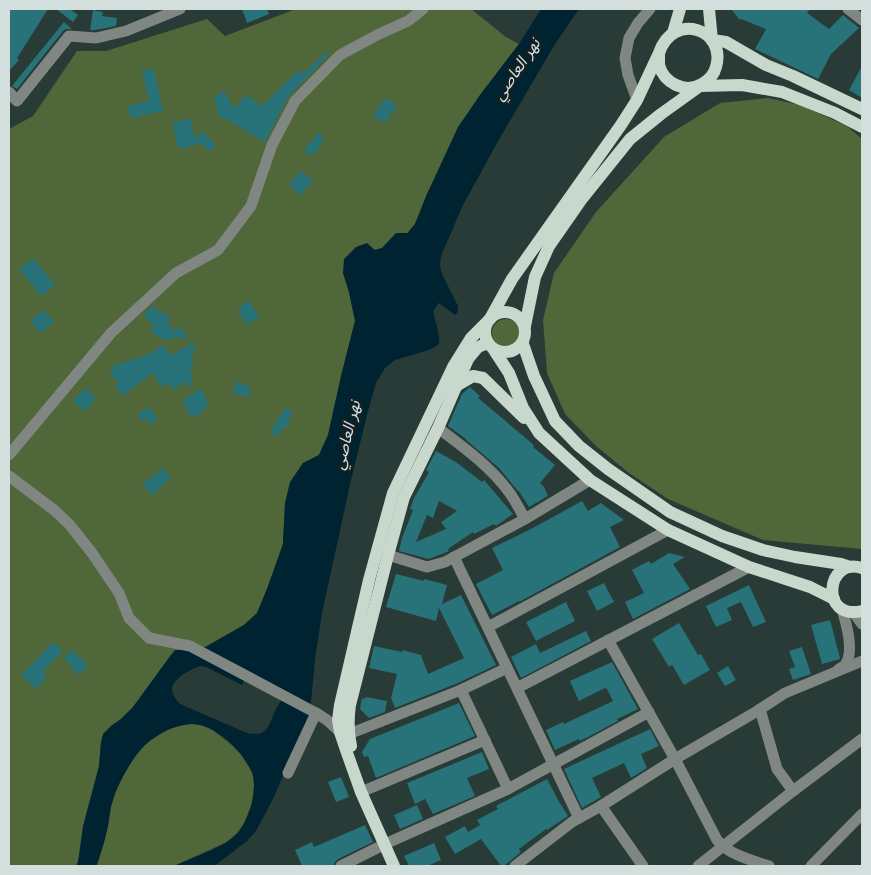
<svg xmlns="http://www.w3.org/2000/svg" width="871" height="875" font-family="Inter,'Noto Sans Arabic',sans-serif">
  <rect width="100%" height="100%" fill="#283b37"/>
  <!-- green -->
  <g fill="#506739">
    <path d="M296,9H471L506,37L519,44L480,95L427,194L415,224L407,233L396,234L382,248L375,250L343,273L349,292L355,321L342,372L328,435L319,455L303,463L285,503L283,544L267,589L257,613L244,625L200,650L171,655L133,707L121,719L111,726L101,742L99,766L78,862L76,866H9V129L33,116L77,51H106L207,19L225,36Z"/>
    <path d="M768,98L800,105L847,126L862,139V549L763,540L668,499L629,473L596,446L565,414L547,373L543,320L554,273L596,212L664,137L720,103Z"/>
    <circle cx="506" cy="333" r="14"/>
    <path d="M191,724L201,725L211,729L232,745L240,753L253,774L254,785L252,803L244,823L237,833L227,842L174,866H97C101,853 105,839 108,826C110,817 110,808 113,799C120,777 138,747 158,734C168,728 180,726 191,724Z"/>
  </g>
  <!-- water -->
  <path fill="#002331" fill-rule="evenodd" d="M541,9H579L555,44L497,143L463,205L441,256L440,265L442,274L458,306V312L455,315L439,303C438,304 435,308 434,310C432,315 441,333 439,344L433,348L426,351L395,360L385,368L376,383L368,411L351,480L322,613L315,659L310,713L295,749L281,780L274,797L256,831L247,841L217,864L212,866H174C192,858 225,847 238,833C249,820 257,792 253,776C251,766 242,755 235,748C226,738 213,728 200,725C181,720 156,734 142,748C132,759 117,785 113,800C110,808 109,818 108,826C105,840 101,853 96,866H76L78,862L83,826L99,766L101,742L103,734L111,726L121,719L133,707L171,655L175,650H200L244,625L257,613L267,589L283,544L285,503L290,482L303,463L319,455L328,435L342,372L355,321L349,292L343,273L344,259L356,247L367,243L375,250L382,248L396,233H408L415,224L427,194L458,127L480,95L519,44ZM200,666L206,667L242,685L247,674L285,693C282,699 278,705 275,711C268,727 268,737 247,733L180,704C176,699 172,695 172,689C173,678 191,669 200,666Z"/>
  <!-- building -->
  <g fill="#287279" fill-rule="evenodd">
    <path d="M9,9H48L17,58L19,60L9,71Z"/>
    <path d="M56,9H70L78,15L73,22Z"/>
    <path d="M242,9H267L269,14L247,23Z"/>
    <path d="M731,9H810L807,13L829,29L843,15L859,28L831,54L818,79L755,49L766,29L741,19L740,20Z"/>
    <path d="M93,10L103,12L102,16L117,18L116,26L95,30H90Z"/>
    <path d="M64,22L72,29H66L63,31L17,89L12,86Z"/>
    <path d="M326,52L329,55L288,97L265,142L224,118L222,120L218,113L214,97L224,91L234,109L246,95L262,106L299,70L303,74Z"/>
    <path d="M862,66V98L849,90Z"/>
    <path d="M154,69L163,111L131,118L128,106L149,101L142,71Z"/>
    <path d="M386,98L397,106L384,123L373,115Z"/>
    <path d="M190,118L195,138L203,131L216,146L209,152L201,143L179,149L172,123Z"/>
    <path d="M319,132L324,137L320,141L323,143L312,156L304,150Z"/>
    <path d="M301,171L313,180L301,195L289,185Z"/>
    <path d="M33,258L55,285L41,296L19,269Z"/>
    <path d="M249,301L259,317L247,325L239,313L240,311L238,308Z"/>
    <path d="M154,306L161,315L165,311L170,318L167,321L175,332L181,327L189,339L175,337L168,341L149,331L154,327L143,314Z"/>
    <path d="M44,310L54,322L40,333L30,321Z"/>
    <path d="M194,342L196,349L192,352L193,364L190,370L192,375L191,388L186,382L172,390L169,383L162,387L152,373L123,396L115,386L119,383L109,372L113,369L112,366L147,355L163,345L171,355Z"/>
    <path d="M238,381L249,387L251,391L247,397L240,395L232,392Z"/>
    <path d="M470,387L480,396L478,398L534,445L533,447L555,465L540,483L544,487L548,496L529,507L518,490V491L499,468L465,439H466L448,426L462,394Z"/>
    <path d="M86,388L96,399L84,411L73,401Z"/>
    <path d="M201,388L208,403L201,415L198,413L195,418L186,412L188,410L185,407L186,406L183,400Z"/>
    <path d="M149,407L158,419L150,425L146,418L142,421L137,415Z"/>
    <path d="M285,408L293,412L288,420L290,422L286,428L283,427L277,437L270,432Z"/>
    <path d="M436,451L456,462L482,482L484,480L513,514L496,526L494,524L474,534L473,532L448,549L449,551L429,559L399,551L402,538L413,510L410,509L414,498L429,472L426,470ZM439,501L457,511L441,522L446,529L416,542L427,515L433,518Z"/>
    <path d="M162,468L171,478L160,487L161,488L151,495L143,483L156,474Z"/>
    <path d="M582,501L588,511L601,503L624,520L610,527L620,547L519,602V601L492,615L476,584L503,570L492,548L531,529Z"/>
    <path d="M669,553L685,557L673,564L690,589L633,619L625,602L644,593L632,570L649,561L651,564Z"/>
    <path d="M396,574L424,581V579L447,585L442,604L461,595L496,665L458,683L395,708L391,698L397,674L369,668L374,646L402,652L403,650L421,655L428,674L464,658L439,608L436,621L386,607Z"/>
    <path d="M604,583L614,602L597,611L587,591Z"/>
    <path d="M749,585L766,622L753,627L741,602L727,608L732,620L716,627L706,606Z"/>
    <path d="M566,602L575,621L536,641L526,622Z"/>
    <path d="M830,620L840,658V659L822,664L811,625Z"/>
    <path d="M679,623L698,655L701,654L710,670L684,685L672,665L669,667L652,639Z"/>
    <path d="M586,631L591,641L521,678L511,657L536,644L540,653Z"/>
    <path d="M53,642L63,651L42,672L47,677L36,689L21,675Z"/>
    <path d="M802,647L811,674L793,680L789,669L795,667L789,651Z"/>
    <path d="M73,650L88,666L79,674L78,673L77,674L64,658Z"/>
    <path d="M612,662L638,709L617,719L618,721L588,737L579,741V739L555,750L546,730L563,722L564,724L613,701L607,689L605,688L579,701L570,681Z"/>
    <path d="M728,666L736,680L725,686L717,673Z"/>
    <path d="M366,697L387,701L385,712L369,718L360,709L362,698L365,699Z"/>
    <path d="M459,703L475,736L376,778L368,756L364,757L362,752L370,739Z"/>
    <path d="M650,729L659,746L641,754L647,768L631,778L624,763L592,778L601,797L582,808L564,769Z"/>
    <path d="M482,752L489,769L467,778L475,796L433,814L425,799L415,804L407,783Z"/>
    <path d="M341,777L349,797L336,802L328,782Z"/>
    <path d="M547,779L558,800L568,816L547,830L546,829L519,849L521,852L504,866H501L481,839L455,854L445,837L465,826L468,832L480,825L477,820L498,809L496,806Z"/>
    <path d="M417,805L423,819L400,829L394,815Z"/>
    <path d="M365,825L373,842L338,859L335,862L333,866H302L295,850L312,842L314,847Z"/>
    <path d="M434,843L441,860L427,866H409L404,856Z"/>
  </g>
  <g fill="none" stroke-linecap="round" stroke-linejoin="round">
    <!-- minor -->
    <g stroke="#808782" stroke-width="11">
      <path d="M848,9L862,20"/>
      <path d="M9,92L17,101L69,36L96,38L126,31L180,9"/>
      <path d="M637,100L628,75L625,58L629,38L638,23L650,9"/>
      <path d="M438,428C463,447 490,466 509,492C515,500 520,510 525,519"/>
      <path d="M9,455L111,333L176,273L218,250L251,206L272,145L295,101L340,55L377,35L408,21L423,9"/>
      <path d="M9,476L54,510L69,524L92,553L119,593L129,618L149,638L190,646L316,713L327,720L340,732L349,734L461,690L507,668"/>
      <path d="M388,555L427,567L445,562L525,519L590,480"/>
      <path d="M454,557L579,818"/>
      <path d="M854,613L862,624"/>
      <path d="M488,627L668,530"/>
      <path d="M608,640L675,759L717,840C729,855 751,860 769,866"/>
      <path d="M838,670C840,668 843,667 845,665C855,652 846,623 842,609"/>
      <path d="M517,688L749,567"/>
      <path d="M461,690L508,789"/>
      <path d="M760,709L777,769L793,791"/>
      <path d="M288,773L316,713"/>
      <path d="M361,792L485,740"/>
      <path d="M601,806L643,866"/>
      <path d="M341,866L385,844L508,789L649,712"/>
      <path d="M515,866L572,822L601,806L675,759L754,713L785,693L862,661"/>
      <path d="M698,866L793,791L862,739"/>
      <path d="M811,866L862,814"/>
    </g>
    <!-- major -->
    <g stroke="#c9d8cd" stroke-width="12">
      <path d="M709,9L712,40L726,42L766,65L793,76L862,109"/>
      <path d="M673,33L680,9"/>
      <circle cx="505" cy="332" r="20"/>
      <path d="M525,326L535,277L549,246L581,200L630,139L661,114L700,86L742,85L782,92L835,113L862,127"/>
      <path d="M523,344L534,376L555,421L579,446L608,469L670,512L722,536L763,550L795,557L841,564L850,567"/>
      <path d="M494,350L509,373L523,408L539,433L590,480L668,530L749,567L810,587L834,599"/>
      <path d="M456,386L473,376L483,378L524,418"/>
      <path d="M862,568C826,556 819,621 862,611"/>
      <path d="M351,746C348,732 348,719 350,705L388,555L404,497L438,428L468,359L478,347L488,343"/>
      <path d="M394,866L361,792L346,750L340,732L338,720L340,705L369,580L393,493L453,367L471,338L490,319L512,279L621,125L637,100L659,53C673,11 727,29 716,67C714,75 709,80 702,84C685,94 664,83 659,65C659,61 659,57 659,53"/>
    </g>
  </g>
  <g text-anchor="middle" stroke-width="5" stroke-linejoin="round" paint-order="stroke">
    <!-- water labels -->
    <g font-size="16" font-style="italic" fill="#cee6f2" stroke="#17201e">
      <text transform="translate(516 69) rotate(-56)" y="6">نهر العاصي</text>
      <text transform="translate(346 435) rotate(-76)" y="6">نهر العاصي</text>
    </g>
  </g>
  <!-- border -->
  <rect width="871" height="875" fill="none" stroke="#d3dfdc" stroke-width="20"/>
</svg>
